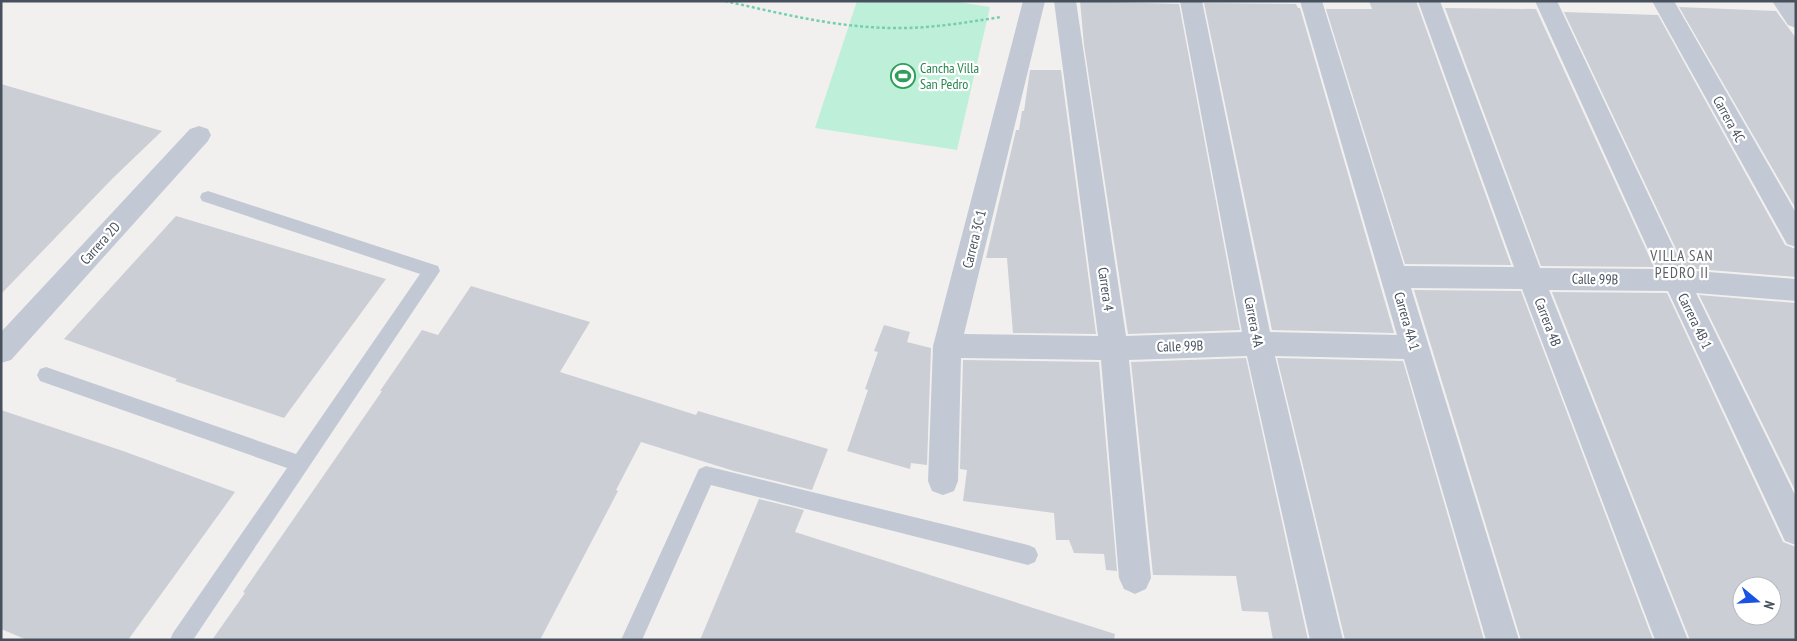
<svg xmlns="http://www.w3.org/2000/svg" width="1797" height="641" font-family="'PT Sans Narrow',sans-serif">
  <rect width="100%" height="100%" fill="#f2f0ef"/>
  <!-- green -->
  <path fill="#beefd8" d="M857,1H951L990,7L957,150L815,128Z"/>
  <!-- building -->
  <g fill="#cbced5" fill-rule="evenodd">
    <path d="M1080,1L1179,4L1240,330L1128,334L1084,45Z"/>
    <path d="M1369,1H1416L1511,265L1405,264L1326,9H1372Z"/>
    <path d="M1204,3L1296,4L1298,8H1300L1394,333L1272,330Z"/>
    <path d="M1679,7L1776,11L1796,38V209Z"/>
    <path d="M1445,8L1536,9L1654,267L1541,266Z"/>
    <path d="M1564,12L1658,15L1785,245L1796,249V277L1685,268Z"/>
    <path d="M1030,70H1061L1096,334L1013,333L1007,258H986L1016,130H1019L1022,111H1024Z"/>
    <path d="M1,84L162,131L113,178L1,294Z"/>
    <path d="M176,216L386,279L284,418L175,381L177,379L64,339Z"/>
    <path d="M471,286L590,322L560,372L696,415L698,411L828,449L812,490L734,471L641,442L616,490L618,491L540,640H212L245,593L243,592L382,391H380L422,330L438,335Z"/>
    <path d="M1414,290L1521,291L1653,640H1521Z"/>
    <path d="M1552,292L1667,293L1783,542L1796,547V640H1690ZM1742,586H1772V616H1742Z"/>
    <path d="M1699,295L1796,303V492Z"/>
    <path d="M884,325L910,332L907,342L931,348L927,465L911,463L910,469L847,451L868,390L865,389L878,352L874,351Z"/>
    <path d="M1246,358L1308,640H1273L1268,612L1242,611L1236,576L1153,575L1131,362Z"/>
    <path d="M1277,358L1403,361L1484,640H1345Z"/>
    <path d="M963,360L1099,362L1117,571L1106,570L1104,554L1074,553L1069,540H1056L1054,513L963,501L967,470L960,469Z"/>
    <path d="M1,410L123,451L235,492L128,640H27L1,629Z"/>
    <path d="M759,499L804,510L795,532L1115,634L1114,640H700Z"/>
  </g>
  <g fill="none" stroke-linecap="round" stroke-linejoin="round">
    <!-- path -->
    <path stroke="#76ceaf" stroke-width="2.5" stroke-dasharray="3 2.5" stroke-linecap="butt" d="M725,1C783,14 842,29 902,28C935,28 968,22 1001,17"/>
    <!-- service -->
    <g fill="#c3c9d4" fill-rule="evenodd">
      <path d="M208,191L438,266L440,271L193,640H170L173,633L287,468L40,381L37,375L40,369L46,367L296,454L420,274L202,201L200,197L202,193Z"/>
      <path d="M706,466L1028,545L1035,548L1038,555L1035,562L1028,565L711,485L642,640H621L699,469Z"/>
    </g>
    <!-- minor -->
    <g fill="#c3c9d4" fill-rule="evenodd">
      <path d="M1023,1H1045L964,334L1098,336L1054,1H1076L1126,336L1242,332L1180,1H1202L1270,332L1397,335L1300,1H1322L1404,266L1514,267L1418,1H1440L1540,268L1657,269L1535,1H1557L1684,270L1796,279V301L1696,293L1796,497V545L1785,541L1668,291L1549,290L1688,640H1655L1522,289L1411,288L1519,640H1486L1404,359L1275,356L1343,640H1310L1247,356L1129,360L1151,578L1146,589L1135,594L1124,589L1119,578L1101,360L961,358L958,481L954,491L943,495L932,491L928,481L933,346Z"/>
      <path d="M1652,1H1674L1796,213V247L1787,244Z"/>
      <path d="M1772,1H1795L1796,28L1788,25Z"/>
      <path d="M199,126L208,129L211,135L208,141L11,360L1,363V332L190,129Z"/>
    </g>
  </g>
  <!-- icons -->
  <defs>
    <symbol id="stadium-ring" viewBox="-11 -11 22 22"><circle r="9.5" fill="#fff" stroke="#2e9e5b" stroke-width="1.5"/><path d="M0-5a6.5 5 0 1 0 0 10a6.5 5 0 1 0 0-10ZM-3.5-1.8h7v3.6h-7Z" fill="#2e9e5b"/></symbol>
  </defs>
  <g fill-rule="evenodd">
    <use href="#stadium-ring" x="889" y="62" width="28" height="28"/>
  </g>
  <g text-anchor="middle" stroke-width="4.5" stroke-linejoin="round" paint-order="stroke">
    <!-- leisure labels -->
    <g font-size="14" fill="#27864d" stroke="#fff" text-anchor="start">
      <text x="920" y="73">Cancha Villa<tspan x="920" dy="16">San Pedro</tspan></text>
    </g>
    <!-- street labels -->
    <g font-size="14" fill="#47505d" stroke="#fff">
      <text transform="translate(1729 119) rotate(61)" y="5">Carrera 4C</text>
      <text transform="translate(974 239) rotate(-76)" y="5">Carrera 3C 1</text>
      <text transform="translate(100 243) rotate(-48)" y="5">Carrera 2D</text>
      <text transform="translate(1595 279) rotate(1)" y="5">Calle 99B</text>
      <text transform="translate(1106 289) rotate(82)" y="5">Carrera 4</text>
      <text transform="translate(1407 321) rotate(74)" y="5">Carrera 4A 1</text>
      <text transform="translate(1695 321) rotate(64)" y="5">Carrera 4B 1</text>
      <text transform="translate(1254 322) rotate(79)" y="5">Carrera 4A</text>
      <text transform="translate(1548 322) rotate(69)" y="5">Carrera 4B</text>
      <text transform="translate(1180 346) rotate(-2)" y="5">Calle 99B</text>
    </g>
    <!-- neighbourhood labels -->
    <g font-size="15" letter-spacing="1" fill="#5c5e64" stroke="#fff">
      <text x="1682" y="261">VILLA SAN<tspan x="1682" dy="17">PEDRO II</tspan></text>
    </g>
  </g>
  <!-- border -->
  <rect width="1797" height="641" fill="none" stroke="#47505d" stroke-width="5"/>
  <!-- north arrow -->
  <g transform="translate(1757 601) rotate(108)"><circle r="24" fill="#ffffff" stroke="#b5b9be"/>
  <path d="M0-4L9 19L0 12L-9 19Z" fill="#1853e3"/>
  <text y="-8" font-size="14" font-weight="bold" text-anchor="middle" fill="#47505d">N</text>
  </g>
</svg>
